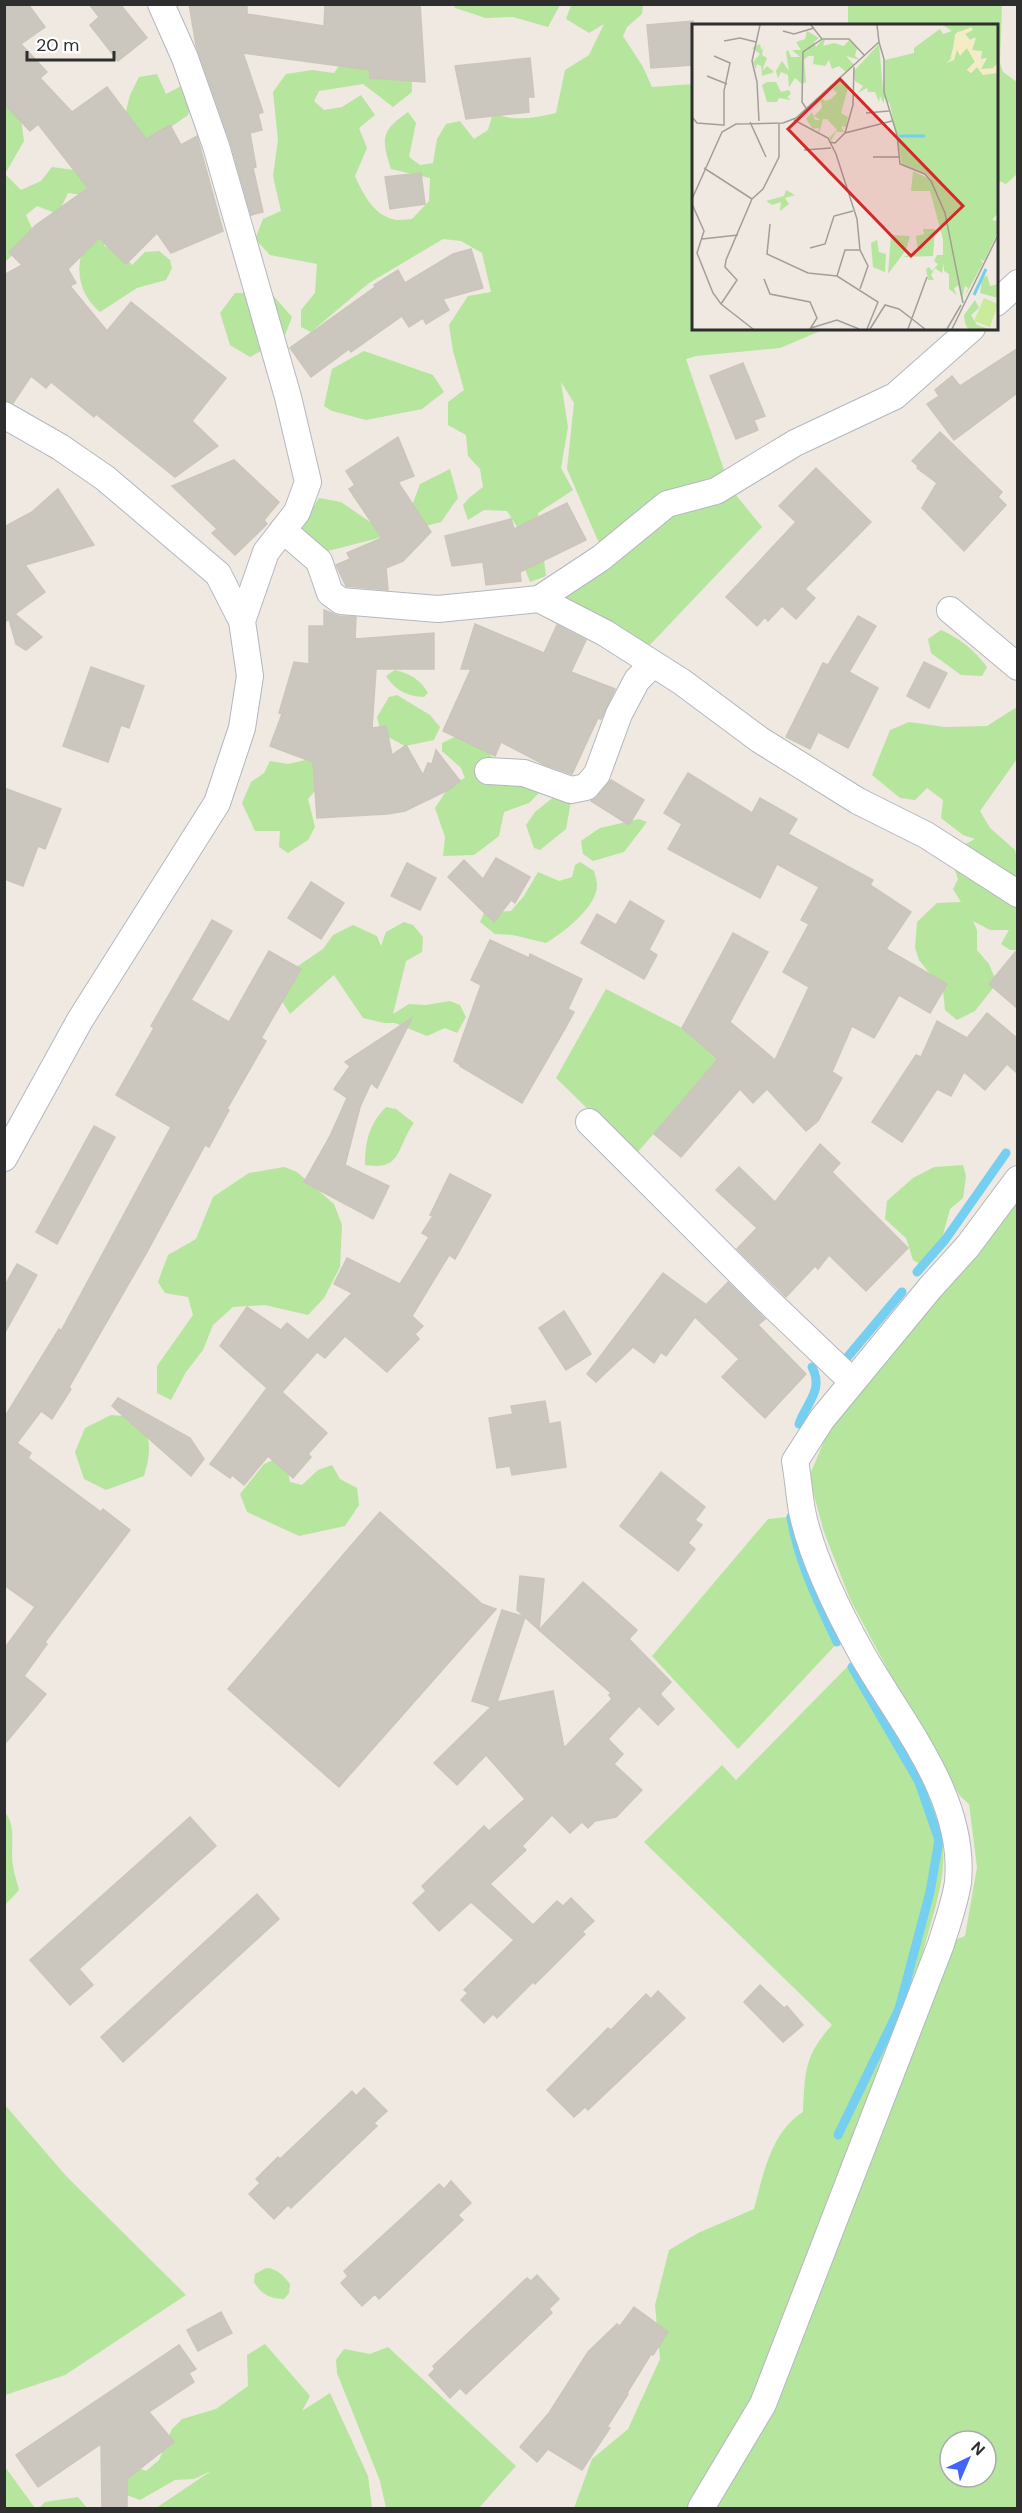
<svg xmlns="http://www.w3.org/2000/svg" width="1022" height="2513" font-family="'DM Sans',sans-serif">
  <rect width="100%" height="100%" fill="#efe9e1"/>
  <!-- green -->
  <g fill="#b6e59e" fill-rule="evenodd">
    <path d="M454,5H560L548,27L513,17L486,18L455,8Z"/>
    <path d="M571,5H643L642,14L627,27L623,36L643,67L652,87L693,84L694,328L825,329L780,348L696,356L686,359L725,473L662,496L602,550L567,469L574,403L561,382L568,427L561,468L573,490L538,513L546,576L530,582L523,564L519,530L507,511L484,510L468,520L463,505L469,498L483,487L480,469L468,456L466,435L448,425V402L464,390L453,351L449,325L468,296L491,292L482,253L461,241L443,239L369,283L311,332L301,327V310L315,293L317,264L270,255L255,239L263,219L281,211L273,176L278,140L273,92L286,74L312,70L334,73L344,59L411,60L412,92L393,107L363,84L319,91L314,101L324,110L342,107L361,95L375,115L359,128L367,148L355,176C362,192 373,214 392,219C398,221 406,219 412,219L429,201L430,178L391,169C381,138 381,131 408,112L416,123L409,157L420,165L433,163L437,139L446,124L460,121L474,139L488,130L493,113C513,122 535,118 556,113L565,70L589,55L604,24L589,33L566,19Z"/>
    <path d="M848,5H1002L1000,63L1003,72L1017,82V174L1006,184L997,180L996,26L848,25Z"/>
    <path d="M157,74L166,94L187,83L193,93L188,115L158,136L150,153L120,135L130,95L139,77Z"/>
    <path d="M4,99L20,112L24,141L5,174L21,190L41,181L52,167L74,170L88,184L84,195L68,193L58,214L37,206L26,215L35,235L5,262Z"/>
    <path d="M88,234H108L104,246L119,249L132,265L145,252L159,251L170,260L172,268L166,280L137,288L100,312C75,290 75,263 88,234Z"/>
    <path d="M235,293H271L292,317L284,338L250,357L230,345L220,313Z"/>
    <path d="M364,351L433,375L444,392L422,409L366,420L332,411L324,406L332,369Z"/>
    <path d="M450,469L458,498L441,522L328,551H314L300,528L319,498L341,502L373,524L413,503L420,484Z"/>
    <path d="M735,494L762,527L646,649L556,598L664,518Z"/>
    <path d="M941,630C961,639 974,650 987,667L982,676L961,675L931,653L928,639Z"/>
    <path d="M395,670C410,674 420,679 428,693L424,697C407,696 396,691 386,676Z"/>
    <path d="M397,695L430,715L440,727L434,740L405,746L381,733L377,717L389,697Z"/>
    <path d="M1017,707V759L980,811L990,828L1015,850L1017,859V950H1010L1001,944L1009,930H990L973,921L977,930V950L989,964L997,983L975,1011L957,1020L945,1010L943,990L919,960L915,948L917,922L937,903L961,902L953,889L958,879L954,868L958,848L975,839L963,835L941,818L943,800L927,788L915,800L900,798L872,775L890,730L909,722L945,727L987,726Z"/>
    <path d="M463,733L484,745L496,763L534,769L539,793L529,803L504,812L499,836L474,855L443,856L445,837L435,808L450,785L465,778L461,768L442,751V743Z"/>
    <path d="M314,758L324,780L308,799L315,827L308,840L288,853L279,847L280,831H255L242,803L251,782L264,773L270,761L288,764Z"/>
    <path d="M556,795L571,801L566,829L540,850L534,848L526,825L535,812Z"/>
    <path d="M639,819L647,822L624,852L593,861L583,854L581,841L600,828Z"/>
    <path d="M580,862L594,871C595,875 597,881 597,885C597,907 563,933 546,943L513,935L495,934L480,922L484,913L511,911L524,896L538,872L559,881L572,877L575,865Z"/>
    <path d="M404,922L413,925L423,937L422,952L406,961L393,1014L409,1004L426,1005L450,1001L460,1005L466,1017L457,1033L445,1028L427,1036L395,1023H384L363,1018L334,975L290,1014L278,995L289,972L323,949L333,935L353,925L377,936L381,946L386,932Z"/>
    <path d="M606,989L684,1029L719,1060L635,1155L556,1078Z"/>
    <path d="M386,1107L396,1109L414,1123C396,1147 403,1171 365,1165C365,1142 369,1124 386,1107Z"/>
    <path d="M963,1165L966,1176L963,1198L950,1209L937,1257L920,1264L913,1260L906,1238L885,1219L887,1201L913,1178L934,1167Z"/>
    <path d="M284,1167L297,1172L334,1204L342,1225L340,1267L324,1298L308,1315L265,1305L233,1307L213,1325L203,1350L186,1372L171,1400L157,1393V1366L193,1315L188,1297L165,1293L158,1282L168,1255L196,1239L213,1197L249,1173Z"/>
    <path d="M1017,1192V2508H574L592,2459L628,2429L660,2359L655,2305L669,2250L698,2233L754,2209C763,2175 771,2132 803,2112C805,2072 804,2056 832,2025L644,1842L722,1765L736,1780L847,1667L857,1663C885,1714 939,1791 943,1848C946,1880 931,1921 923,1952L965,1936L977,1867L969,1804L960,1796L904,1700L850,1599L824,1532L809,1477L824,1441L825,1425ZM950,2441H986V2477H950Z"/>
    <path d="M111,1415L135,1417C153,1437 151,1451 144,1476L106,1490L84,1479L75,1452L85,1428Z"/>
    <path d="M282,1456L285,1458L290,1482L302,1485L318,1470L332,1465L340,1479L357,1488L359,1505L345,1526L299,1536L247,1512L240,1494L264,1464Z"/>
    <path d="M797,1516L842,1638L738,1749L652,1656L768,1519Z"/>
    <path d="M5,1812C17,1827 10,1848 13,1866C14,1874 17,1882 19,1890L5,1905Z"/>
    <path d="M5,2105L67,2177L186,2295L65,2375L5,2395Z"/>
    <path d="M266,2268C276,2268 284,2276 290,2284L289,2293L284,2299C270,2299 261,2294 254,2282L255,2274Z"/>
    <path d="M265,2344L310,2396L302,2411L330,2393L368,2476L372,2508H156L211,2471L194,2479L175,2480L140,2500L121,2493L132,2465L146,2471L159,2460L172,2429L182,2419L216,2409L248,2386L247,2355Z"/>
    <path d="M388,2347L516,2466L479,2508H386L380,2481L337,2373L336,2360L344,2349L370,2354Z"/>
    <path d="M4,2467H5L35,2508H5Z"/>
    <path d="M78,2497L87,2508H39L45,2502Z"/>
  </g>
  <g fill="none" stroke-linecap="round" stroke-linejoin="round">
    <!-- stream -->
    <g stroke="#75cff0" stroke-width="9">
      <path d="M917,1272L945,1240L1006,1153"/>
      <path d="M845,1360L902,1292"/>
      <path d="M799,1424C807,1402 824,1390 812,1367"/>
      <path d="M791,1517C798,1562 818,1601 837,1642"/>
      <path d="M838,2135L899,2009L930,1892L939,1840L919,1782L852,1667"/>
    </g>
  </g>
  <!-- building -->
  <g fill="#cbc7bf" stroke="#cbc5ba" stroke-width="1.5">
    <path d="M4,4H28L45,27L21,44L47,72L40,78L72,112L107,87L146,139L170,125L181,145L197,136L223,231L171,253L157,233L126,264L99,238L68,269L76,283L70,286L107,331L131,302L226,378L192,421L218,446L175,477L96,414L94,417L51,382L46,388L31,376L13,403L4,400V275L22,265L9,252L36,225L88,188L38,124L30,131L4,104Z"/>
    <path d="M89,4H120L147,38L118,61L90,25L99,17Z"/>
    <path d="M189,4H247V14L324,26L325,4H420L425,82L370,78V70L243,53L263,112L258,114L262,130L250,133L256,167L253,168L263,212L251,215L230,141L196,45Z"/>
    <path d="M693,21V65L651,68L647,25Z"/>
    <path d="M530,58L534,97H528L529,112L466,119L455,66Z"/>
    <path d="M421,173L425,204L390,209L385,177Z"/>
    <path d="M471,249L483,288L443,299L449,310L426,324L423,318L409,327L402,316L351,352L349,349L311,377L290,348L375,287L374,285L398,270L405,283L453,254Z"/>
    <path d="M1017,349V393L954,440L927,404L939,396L935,390L952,376L960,386Z"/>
    <path d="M743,363L765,416L754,420L758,430L736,439L710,376Z"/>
    <path d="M940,432L1002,492L998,497L1006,505L964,551L922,508L937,483L917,468L918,466L912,461Z"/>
    <path d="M398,437L414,476L398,482L431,532L403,561L386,568L388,590L346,586L336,565L350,559L347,553L382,538L349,489L355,485L346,471Z"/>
    <path d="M234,460L279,502L264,520L267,524L235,555L212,533L217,529L172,486Z"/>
    <path d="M816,468L871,522L805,589L815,598L796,619L782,606L768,621L765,617L757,626L726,597L796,522L779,506Z"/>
    <path d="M58,489L94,545L25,565L45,592L15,614L42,637L26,650L16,644L9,619L4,623V527L32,512Z"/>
    <path d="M567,503L586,540L520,572L521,581L486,585L483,562L452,566L445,536L511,519L514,529Z"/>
    <path d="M324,610L339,616L356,617L355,639L434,633V669H376L372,728L386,726L392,755L406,745L423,775L428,763L432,764L436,750L460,781L450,789L405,811L387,814L317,818L313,762L270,746L282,714L279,713L294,662L309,664V626H324Z"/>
    <path d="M858,616L876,626L849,672L878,688L848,748L818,732L810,749L786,737L823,663L828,665Z"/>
    <path d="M475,624L544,653L557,625L586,640L571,672L615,689L601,719L598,718L572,774L545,765L501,742L495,756L443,731L471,669H461Z"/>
    <path d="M924,662L947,673L929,708L907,696Z"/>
    <path d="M91,667L144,686L129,728L121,725L108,762L63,746Z"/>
    <path d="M688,773L752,813L760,798L797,819L788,834L873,880L870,885L911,912L886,949L947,984L930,1013L899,995L874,1038L852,1026L832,1072L842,1078L818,1121L806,1131L767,1089L753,1103L740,1089L681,1157L654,1134L718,1059L682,1028L733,933L768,952L730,1022L775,1060L809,987L783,972L809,924L801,920L819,887L777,864L760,898L668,849L682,824L664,813Z"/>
    <path d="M611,780L644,800L629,825L591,801L597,797Z"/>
    <path d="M4,788L61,809L45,849L38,846L23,886L4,879Z"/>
    <path d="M496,858L530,877L515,903L511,900L494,922L448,877L464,860L483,879Z"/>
    <path d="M407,863L436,878L420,910L391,896Z"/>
    <path d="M311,882L344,903L321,939L288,918Z"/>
    <path d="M630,901L664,921L649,950L657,955L644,979L581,943L597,914L616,925Z"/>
    <path d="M212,920L232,931L191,1000L229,1022L269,951L301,969L261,1038L266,1041L227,1109L229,1110L209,1147L205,1145L147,1252L69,1387L71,1389L52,1419L41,1411L17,1443L31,1453L28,1458L101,1512L103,1509L130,1530L45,1642L47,1644L24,1676L46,1694L4,1745V1649L35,1607L4,1585V1418L59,1329L61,1331L171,1127L116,1095L154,1028L151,1026Z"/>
    <path d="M490,940L529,958L530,954L582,979L568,1009L574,1012L566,1027L522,1103L460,1066V1065L454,1061L481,985L471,980Z"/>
    <path d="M1017,950V1008L989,984Z"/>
    <path d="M987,1013L1017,1038V1073L1007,1064L985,1090L964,1072L951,1096L937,1089L902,1142L872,1122L916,1055L921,1057L937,1021L967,1038Z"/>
    <path d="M412,1018L377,1088L371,1083L360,1107L345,1165L389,1186L373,1219L304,1182L330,1136L347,1098L334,1089L350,1066L345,1062Z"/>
    <path d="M94,1126L115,1137L57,1244L36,1232Z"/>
    <path d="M820,1144L840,1163L832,1172L908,1248L866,1291L829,1255L818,1269L815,1266L786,1297L737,1249L757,1228L716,1190L739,1167L775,1202Z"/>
    <path d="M450,1174L491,1195L455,1259L449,1255L412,1316L423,1326L415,1334L419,1339L387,1372L345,1336L325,1358L317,1352L282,1392L327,1433L308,1454L311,1457L293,1478L268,1456L244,1485L232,1475L230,1478L210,1464L267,1388L220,1346L247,1307L281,1330L287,1323L308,1340L352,1293L334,1284L347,1258L400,1284L429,1237L422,1233L433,1216L430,1215Z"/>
    <path d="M17,1264L37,1275L4,1334V1287Z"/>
    <path d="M663,1273L705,1304L701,1310L728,1282L765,1319L758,1325L806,1374L765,1418L722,1377L739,1359L695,1317L666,1356L661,1352L654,1363L633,1347L596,1382L587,1374Z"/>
    <path d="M564,1311L591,1354L566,1370L539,1328Z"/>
    <path d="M118,1398L190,1438L204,1459L191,1476L112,1406Z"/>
    <path d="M545,1401L549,1424L560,1422L566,1467L512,1475L510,1466L497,1468L489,1418L513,1414L511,1406Z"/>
    <path d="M661,1472L705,1507L695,1520L702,1525L688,1543L695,1549L678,1571L620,1526Z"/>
    <path d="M380,1512L482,1604L496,1609L339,1787L228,1689Z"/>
    <path d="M520,1576L544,1579L539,1630L517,1610Z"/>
    <path d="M583,1582L637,1630L629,1639L671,1682L660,1694L674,1709L658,1725L639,1706L608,1739L623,1754L614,1764L642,1790L616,1817L595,1821L588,1828L582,1822L570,1833L552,1815L522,1846L526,1850L490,1884L533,1925L557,1901L563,1906L571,1898L594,1921L582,1932L585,1934L535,1984L533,1982L497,2018L493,2014L484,2023L461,2000L468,1993L464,1990L514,1940L471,1902L439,1931L413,1903L426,1891L422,1886L484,1826L489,1831L525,1799L486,1755L457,1785L434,1763L491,1707L472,1701L502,1610L525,1617L497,1702L553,1691L564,1748L612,1699L609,1695L611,1693L539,1630Z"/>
    <path d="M190,1817L216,1846L79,1969L93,1985L70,2005L30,1960Z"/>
    <path d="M257,1894L279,1919L123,2062L101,2037Z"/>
    <path d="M760,1985L784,2008L787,2006L803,2025L783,2042L744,2002Z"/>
    <path d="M658,1991L685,2018L588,2110L585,2107L574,2117L547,2090L608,2028L611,2030L646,1994L651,1999Z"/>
    <path d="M364,2088L387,2111L374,2123L377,2126L291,2208L288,2205L274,2219L249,2194L260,2183L256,2179L278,2157L280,2159L352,2091L356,2096Z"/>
    <path d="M451,2181L471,2203L458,2215L463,2220L379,2299L375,2294L362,2306L341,2283L348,2276L344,2271L439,2184L444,2189Z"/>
    <path d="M537,2275L559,2299L549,2309L552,2313L466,2394L460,2388L450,2398L429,2375L435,2369L433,2366L527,2278L531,2281Z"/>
    <path d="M634,2307L668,2332L653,2355L651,2354L627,2393L628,2394L607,2427L610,2428L582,2470L548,2449L537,2462L520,2447L549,2413L588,2352L617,2324L620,2326Z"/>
    <path d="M221,2312L232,2333L198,2351L187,2330Z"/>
    <path d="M179,2345L196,2369L189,2373L194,2382L149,2412L174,2442L127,2479V2508H102L101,2444L38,2487L16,2455Z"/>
  </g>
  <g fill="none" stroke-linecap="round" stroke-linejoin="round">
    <defs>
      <g id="minor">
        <path d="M996,303L1018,283"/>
        <path d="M4,415L60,447L105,478L218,574L242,621"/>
        <path d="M283,530L319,561L330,593L341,601L438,609L539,599L605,633L682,682L760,740L858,801L926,835L1018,894"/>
        <path d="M539,599L601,558L667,504L716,491L795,443L895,396L972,328"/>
        <path d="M950,610L1018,667"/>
        <path d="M488,771L524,773L571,790L586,787L597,774L619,714L637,680L653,664"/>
        <path d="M589,1122L766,1299L852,1381"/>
        <path d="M4,1158L80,1020L217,803L242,728L250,676L242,621L266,552L297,512L308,482L288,397L216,146L185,58L161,4"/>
        <path d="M701,2508L763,2404L941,1944C947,1924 955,1903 958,1882C966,1797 901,1723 862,1654C838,1611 812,1559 802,1511C799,1494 798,1477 795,1461L822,1419L930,1288L968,1246L1018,1179"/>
      </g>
    </defs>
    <!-- minor casing -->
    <use href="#minor" stroke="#b4b7c1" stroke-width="28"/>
    <!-- minor -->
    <use href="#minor" stroke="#fff" stroke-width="26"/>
  </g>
  <!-- overview -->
  <g transform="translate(692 24)">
    <rect width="306" height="306" fill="#efe9e1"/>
    <path d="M251,1H306V39L302,44L289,45L294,34L289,35L290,27L280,26L284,14L278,16L273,10L280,5L265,8L258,36L265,26L275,24L283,38L275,46L279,49L285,43L291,51L303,47L306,41V189L300,196L306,197V208L292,237L288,235L291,239L272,274L276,264L273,262L270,276L266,261L262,265L265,271L257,265V250L252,247V239L250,249L243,244L239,251L242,256H236L234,245L237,243L240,247L246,240L242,237L245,231H251V215L238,167H219L221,147L240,156L234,149L210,140L198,80L192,74V80L188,72L187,78L183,68H176L175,64L166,69L171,62L163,57L162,47L187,20L191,66L193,36L222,29V24L248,5L251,10L260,7ZM115,7L127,14L122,18L124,23L130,16H133L131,22L142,19L152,22L157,16L165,24L163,32L168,36L154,32L162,41L154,48L147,42L140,45L137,36L133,42L121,40L122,32H116L112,36L114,58L110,60L103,54L97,63L96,51L89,48L86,54L84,47L90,37L97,47L94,28L96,26L99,33H108L100,26H109L104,18L113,15ZM68,20L70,27L72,21L70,31L75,34L70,47L75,42L82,48L70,52L69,42L65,40L64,45L61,38L68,30L60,24ZM147,56L156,64L149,89L156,93L154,103L149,102L152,108H144L139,117L137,114L145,106L135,95H131L128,106L125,111L127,104L121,105L114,95L120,88L123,96H128L122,92L130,84L129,78L118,81L129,73L133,77L139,75L145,69L139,63ZM75,58H84L89,68L97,66L99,70L95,73L99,76L87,74L85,78H75L70,61ZM94,166L103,171L93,174L97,180L88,187L89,178L80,181L74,177L92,172ZM231,205H243L241,232L210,233L226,229L224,212L232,210ZM199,211L218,212L214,226L196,250ZM185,216L187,228L194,230L193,248L181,243L179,219ZM295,251L298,262L306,260V274L288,269L290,255ZM283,276L287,284L279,291L285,301L297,305H276L273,299L272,291Z" fill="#b6e59e"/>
    <path d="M279,3L281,6L273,10L278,16L283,13L280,26L290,29L285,36L295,34L289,45H300L306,39L305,49L291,51L285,43L279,49L275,46L283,38L275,24L268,32L265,26L262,36L254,39L260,34L263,10Z" fill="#f3ecc5"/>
    <path d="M292,274L306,280L298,303L282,297Z" fill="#c9ec9a"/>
    <path fill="none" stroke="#75cff0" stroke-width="3" d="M207,112H233M282,271L294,245"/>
    <path fill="none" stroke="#a29e99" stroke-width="1.5" d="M91,7L102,10L122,4M130,15H157L173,32M32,17L48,14L64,18M187,18L192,35V68L205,111L208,140L233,150L239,157L253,189L271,279M22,32L38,39L32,67V102M15,52L35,60M114,84L110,78L111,28L130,15L119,1M174,89L197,87M0,93L5,99L31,101M102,96L136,114L144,130L165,195L168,226M67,97L65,58L60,37L68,1M58,98L74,133M153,109L161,81L162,43M137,118L143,119L153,109L200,97M112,126L139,124M181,133H207M12,144L60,175M0,175L30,108L44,100L91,99L104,94L187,18L185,1M0,180L12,207L5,229L21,269L29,280L61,305M78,200L75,230L116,249L145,252L186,278L175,305M10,215L46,211M118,224L133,220L142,192L161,187M145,252L153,226H168L176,242L168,265M72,255L78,270L118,278L125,294L118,305M29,280L45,256L33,243L34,236L60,175L71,165L87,133V99M119,304L145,296L167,305M178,305L193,281L207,285L233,305M216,305L235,253M255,305L269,281M260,305L306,211"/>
    <path fill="#d62828" fill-opacity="0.15" stroke="#d62828" stroke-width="3" d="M148,55L271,182L219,232L96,105Z"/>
    <rect width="306" height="306" fill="none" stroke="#2e2e2e" stroke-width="3"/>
  </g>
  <!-- border -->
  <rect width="1022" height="2513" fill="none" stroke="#2e2e2e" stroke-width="12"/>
  <!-- north arrow -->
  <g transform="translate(968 2459) rotate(44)"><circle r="28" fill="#ffffff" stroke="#ababab" stroke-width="1.5"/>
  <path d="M0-4.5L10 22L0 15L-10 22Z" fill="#4264fb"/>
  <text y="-9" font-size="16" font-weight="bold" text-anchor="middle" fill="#2e2e2e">N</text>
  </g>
  <!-- scale -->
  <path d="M27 51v9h87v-9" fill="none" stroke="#2e2e2e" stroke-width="3"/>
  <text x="36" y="51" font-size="18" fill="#2e2e2e" stroke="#ffffff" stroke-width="4.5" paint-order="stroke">20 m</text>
</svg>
